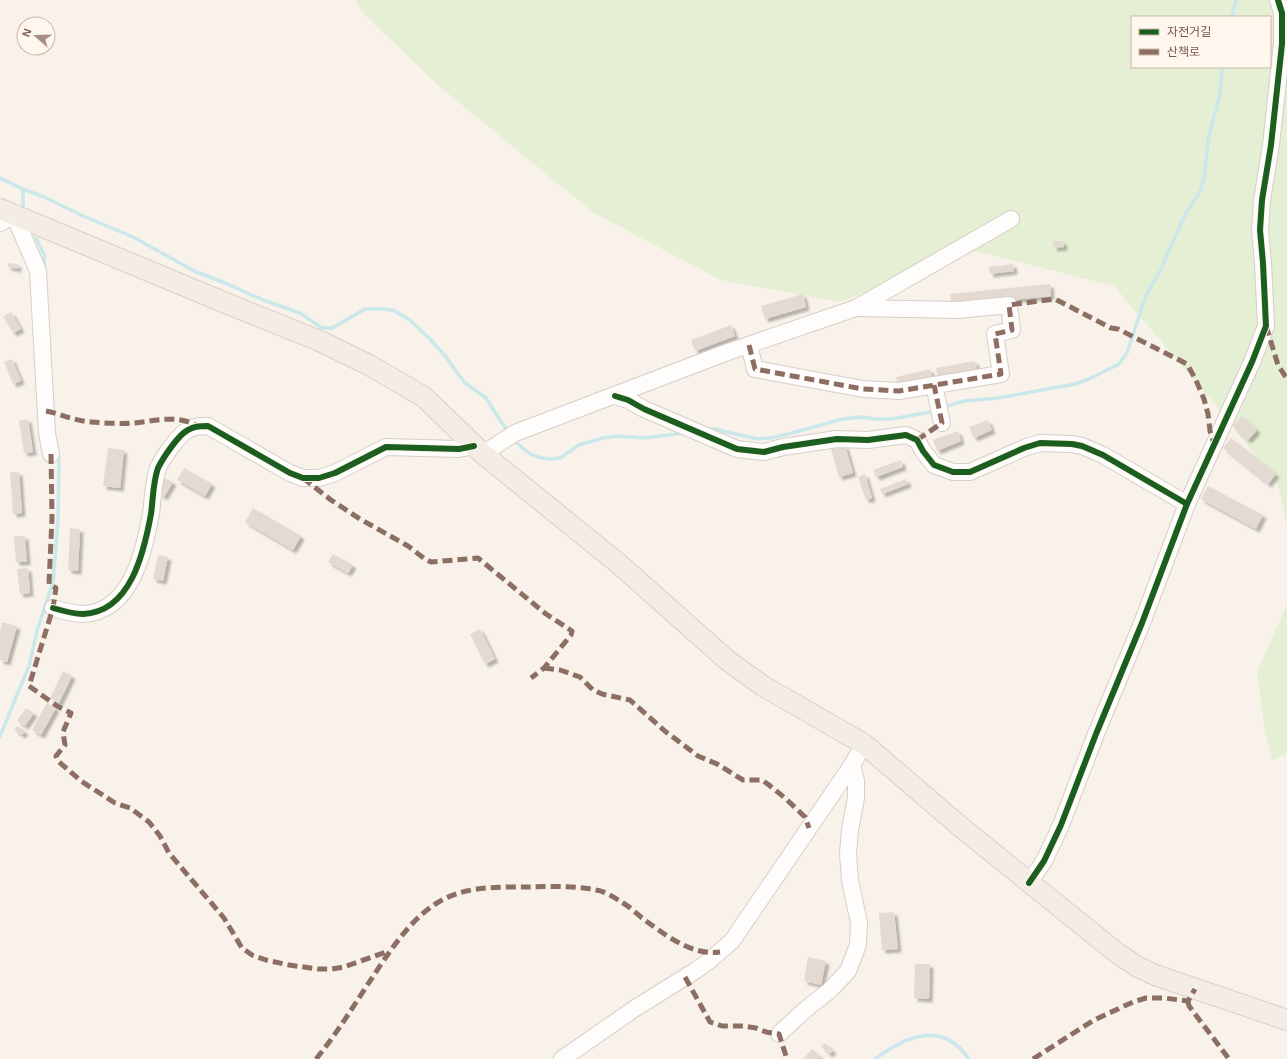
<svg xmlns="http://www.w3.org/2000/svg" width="1287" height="1059" font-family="Helvetica,'Noto Sans KR',sans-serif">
  <defs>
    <filter id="shadow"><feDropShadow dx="3.5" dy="3.5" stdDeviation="1" flood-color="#0004"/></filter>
  </defs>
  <rect width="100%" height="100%" fill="#f8f2eb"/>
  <!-- green -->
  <g fill="#e5efd4" fill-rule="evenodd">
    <path d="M356,0H1287V526L1278,485L1222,413L1114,286L976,251L840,302L721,280L594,213L440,87L362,12ZM1132,17H1270V67H1132Z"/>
    <path d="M1287,599V754L1272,760L1264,726L1257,672L1286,607Z"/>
  </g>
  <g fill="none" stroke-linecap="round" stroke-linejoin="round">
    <!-- stream -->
    <g stroke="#cae8ea" stroke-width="3.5">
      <path d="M1232,17L1236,0"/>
      <path d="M0,178L23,189L44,197L81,215L133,237L196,272L223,282L263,300L300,313L322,328H332L365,309H385L395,311L411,321L430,339L446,357L464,382L486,398L508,432"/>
      <path d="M23,189V208"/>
      <path d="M36,238L44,255L45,269"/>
      <path d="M944,407L964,401L998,398L1075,384L1089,379L1119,364L1127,353L1146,295L1161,270L1169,250L1186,213L1200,192L1204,179L1208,140L1220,94L1222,67"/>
      <path d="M707,430L715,429L757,439L770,438L788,434L843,419L861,417L876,419H892L936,411"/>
      <path d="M513,440L530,454L541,458L551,459L560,458L579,445L603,438L618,436L644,438L685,433"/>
      <path d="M0,736L29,666L37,631L53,582L58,520L59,461L58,453"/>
      <path d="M875,1059C906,1036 942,1020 969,1059"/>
    </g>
  </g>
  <!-- building -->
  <g fill="#e5dad2" filter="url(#shadow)">
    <path d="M1053,241H1063L1064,247L1054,248Z"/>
    <path d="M8,263L18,264V269L8,267Z"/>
    <path d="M1013,264L1014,271L990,274L989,267Z"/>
    <path d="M1050,284L1051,296L952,306L950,294Z"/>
    <path d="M803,294L806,307L765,319L761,306Z"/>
    <path d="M11,312L21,329L13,333L3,316Z"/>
    <path d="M731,325L735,336L695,351L691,340Z"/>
    <path d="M12,359L21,381L13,384L4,362Z"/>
    <path d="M975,361L977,370L938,377L936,368Z"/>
    <path d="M930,369L932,378L898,386L896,377Z"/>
    <path d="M1242,416L1257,430L1248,440L1233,426Z"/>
    <path d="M28,419L33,452L24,453L19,421Z"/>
    <path d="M988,420L992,430L974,438L969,427Z"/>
    <path d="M958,431L961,441L937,451L933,440Z"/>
    <path d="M1231,438L1276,474L1268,484L1223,448Z"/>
    <path d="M845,445L853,473L839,477L831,449Z"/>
    <path d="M108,448L124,450L120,488L103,486Z"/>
    <path d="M901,460L903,467L876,477L873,470Z"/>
    <path d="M184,468L212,484L205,496L177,480Z"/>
    <path d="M10,472H19L22,513L13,514Z"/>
    <path d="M865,474L872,498L866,500L858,477Z"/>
    <path d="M165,478L173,482L164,497L157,492Z"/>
    <path d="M906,479L908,484L882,494L880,489Z"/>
    <path d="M1208,486L1263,515L1256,529L1201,499Z"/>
    <path d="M253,508L301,536L293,550L245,522Z"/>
    <path d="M70,528L80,529L78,571L68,570Z"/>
    <path d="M14,536H25L27,562H16Z"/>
    <path d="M333,554L353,565L348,573L328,562Z"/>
    <path d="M158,555L168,557L163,581L153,579Z"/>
    <path d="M28,568L30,593L20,594L17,569Z"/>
    <path d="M2,622L17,626L7,662L0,660V631Z"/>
    <path d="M480,629L495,659L485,664L470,634Z"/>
    <path d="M63,671L72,676L59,703L50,698Z"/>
    <path d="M47,703L56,708L41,735L32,730Z"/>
    <path d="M26,708L34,713L25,726L17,721Z"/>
    <path d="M17,726L25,731L22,735L14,730Z"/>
    <path d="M894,912L898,949L882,950L879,913Z"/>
    <path d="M808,957L826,961L821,985L804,981Z"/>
    <path d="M915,964H930L929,999L914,998Z"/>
    <path d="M825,1043L833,1051L829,1054L821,1046Z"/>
    <path d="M812,1049L821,1057L818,1059H803Z"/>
  </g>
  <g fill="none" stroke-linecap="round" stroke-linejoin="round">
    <defs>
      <g id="minor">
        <path d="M0,223L14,215L38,271L47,433L51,454"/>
        <path d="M749,345L755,369L863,389L899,391L1001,374L995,334L1012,330L1009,305L958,310L857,308"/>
        <path d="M934,385L942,423"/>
        <path d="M615,396L628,400L644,409L737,449L764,452L783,447L837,439L868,440L906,435L917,440L923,451L934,465L953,472H970L1024,448L1040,443L1072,444L1082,446L1103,455L1187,504"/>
        <path d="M483,454L515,433L725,353L856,308L1011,219"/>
        <path d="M53,608C63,611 73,614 83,614C131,612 144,552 151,514C153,499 153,482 158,468C163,458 178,435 188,430C194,426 201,426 208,426L290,473L303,478H319L335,473L386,447L459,449L474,446"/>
        <path d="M1029,883L1044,861L1061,825L1096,734L1142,623L1187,504L1252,362L1266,326L1263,263L1260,230L1262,200L1271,145L1282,44V13L1278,0"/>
        <path d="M779,1034L806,1009L829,991L848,971L858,945L859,923L850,880L848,853L850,830L856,798V781L852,765"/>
        <path d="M562,1059L634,1009L695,971L709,961L732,941L809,828L852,765L864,744"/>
      </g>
      <path id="major" d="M0,209L233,306L322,342L369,365L424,397L483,454L619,564L727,660L763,686L864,744L962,828L1117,953L1138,967L1155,975L1287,1020"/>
    </defs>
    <!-- minor casing -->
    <use href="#minor" stroke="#d6cec8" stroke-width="18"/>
    <!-- major casing -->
    <use href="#major" stroke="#dacfc9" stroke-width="22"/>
    <!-- minor -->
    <use href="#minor" stroke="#fefdfc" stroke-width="16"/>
    <!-- major -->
    <use href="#major" stroke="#f3ede5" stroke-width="20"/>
    <!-- quiet -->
    <g stroke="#8d6e63" stroke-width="5" stroke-dasharray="10 5" stroke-linecap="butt">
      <path d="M1266,326L1278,365L1287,379"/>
      <path d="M749,345L755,369L863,389L899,391L1001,374L995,334L1012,330L1009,305L1055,299L1111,328L1118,329L1187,364L1195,378L1204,399L1208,414L1210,431L1214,444"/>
      <path d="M46,411C61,414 75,421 91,422C105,423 120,424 134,423C156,421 177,414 197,426"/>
      <path d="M917,440L942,423L934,385"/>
      <path d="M51,454L52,518L49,584L56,588L53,608L29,686L57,706L71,713L63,732L65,745L56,756L58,761L81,781L115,803L130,808L149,822L160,836L169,853L224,918L242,948L252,955L266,960L289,965L318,969H332L344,967L389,951"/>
      <path d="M303,478L331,500L360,519L408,546L425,559L431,562L478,558L546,614L572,631L571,635L544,668L531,678"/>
      <path d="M544,668L560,670L580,677L593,690L602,694L630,700L666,732L698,756L717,764L743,780H762L769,785L785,798L805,817L809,828"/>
      <path d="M685,977L710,1022L722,1026H743L756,1028L766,1032L779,1034L787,1059"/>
      <path d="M1188,1001L1189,1006L1229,1059"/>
      <path d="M316,1059C335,1036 351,1010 368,984C388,954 412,914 446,898C471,886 502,887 529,887C551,886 575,886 596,890C605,891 615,898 623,903C630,907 636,913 642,918C664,934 691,956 720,952"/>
      <path d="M1033,1059L1094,1020L1133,1002L1146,998H1164L1188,1001L1195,989"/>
    </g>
    <defs>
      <g id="cycleway">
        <path d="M615,396L628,400L644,409L737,449L764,452L783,447L837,439L868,440L906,435L917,440L923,451L934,465L953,472H970L1024,448L1040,443L1072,444L1082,446L1103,455L1187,504"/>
        <path d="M53,608C63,611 73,614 83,614C131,612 144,552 151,514C153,499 153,482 158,468C163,458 178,435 188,430C194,426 201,426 208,426L290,473L303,478H319L335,473L386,447L459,449L474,446"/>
        <path d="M1029,883L1044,861L1061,825L1096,734L1142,623L1187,504L1252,362L1266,326L1263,263L1260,230L1262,200L1271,145L1282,44V13L1278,0"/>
      </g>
    </defs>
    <!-- cycleway casing -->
    <use href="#cycleway" stroke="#fff7ed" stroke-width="8"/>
    <!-- cycleway -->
    <use href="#cycleway" stroke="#1b5e20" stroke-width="6"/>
  </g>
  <!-- legend -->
  <rect x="1131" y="16" width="140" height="52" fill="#fff7ed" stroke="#c9b7ab"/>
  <rect x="1139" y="29" width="20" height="6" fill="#1b5e20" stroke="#c9b7ab"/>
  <text x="1167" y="36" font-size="12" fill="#795848">자전거길</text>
  <rect x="1139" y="49" width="20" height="6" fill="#8d6e63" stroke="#c9b7ab"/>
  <text x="1167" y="56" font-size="12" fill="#795848">산책로</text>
  <!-- north arrow -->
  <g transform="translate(36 36) rotate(290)"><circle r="19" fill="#fff7ed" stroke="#c9b7ab"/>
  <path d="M0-3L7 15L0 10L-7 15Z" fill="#a58e81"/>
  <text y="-6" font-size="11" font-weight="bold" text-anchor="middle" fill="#795848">N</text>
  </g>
</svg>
